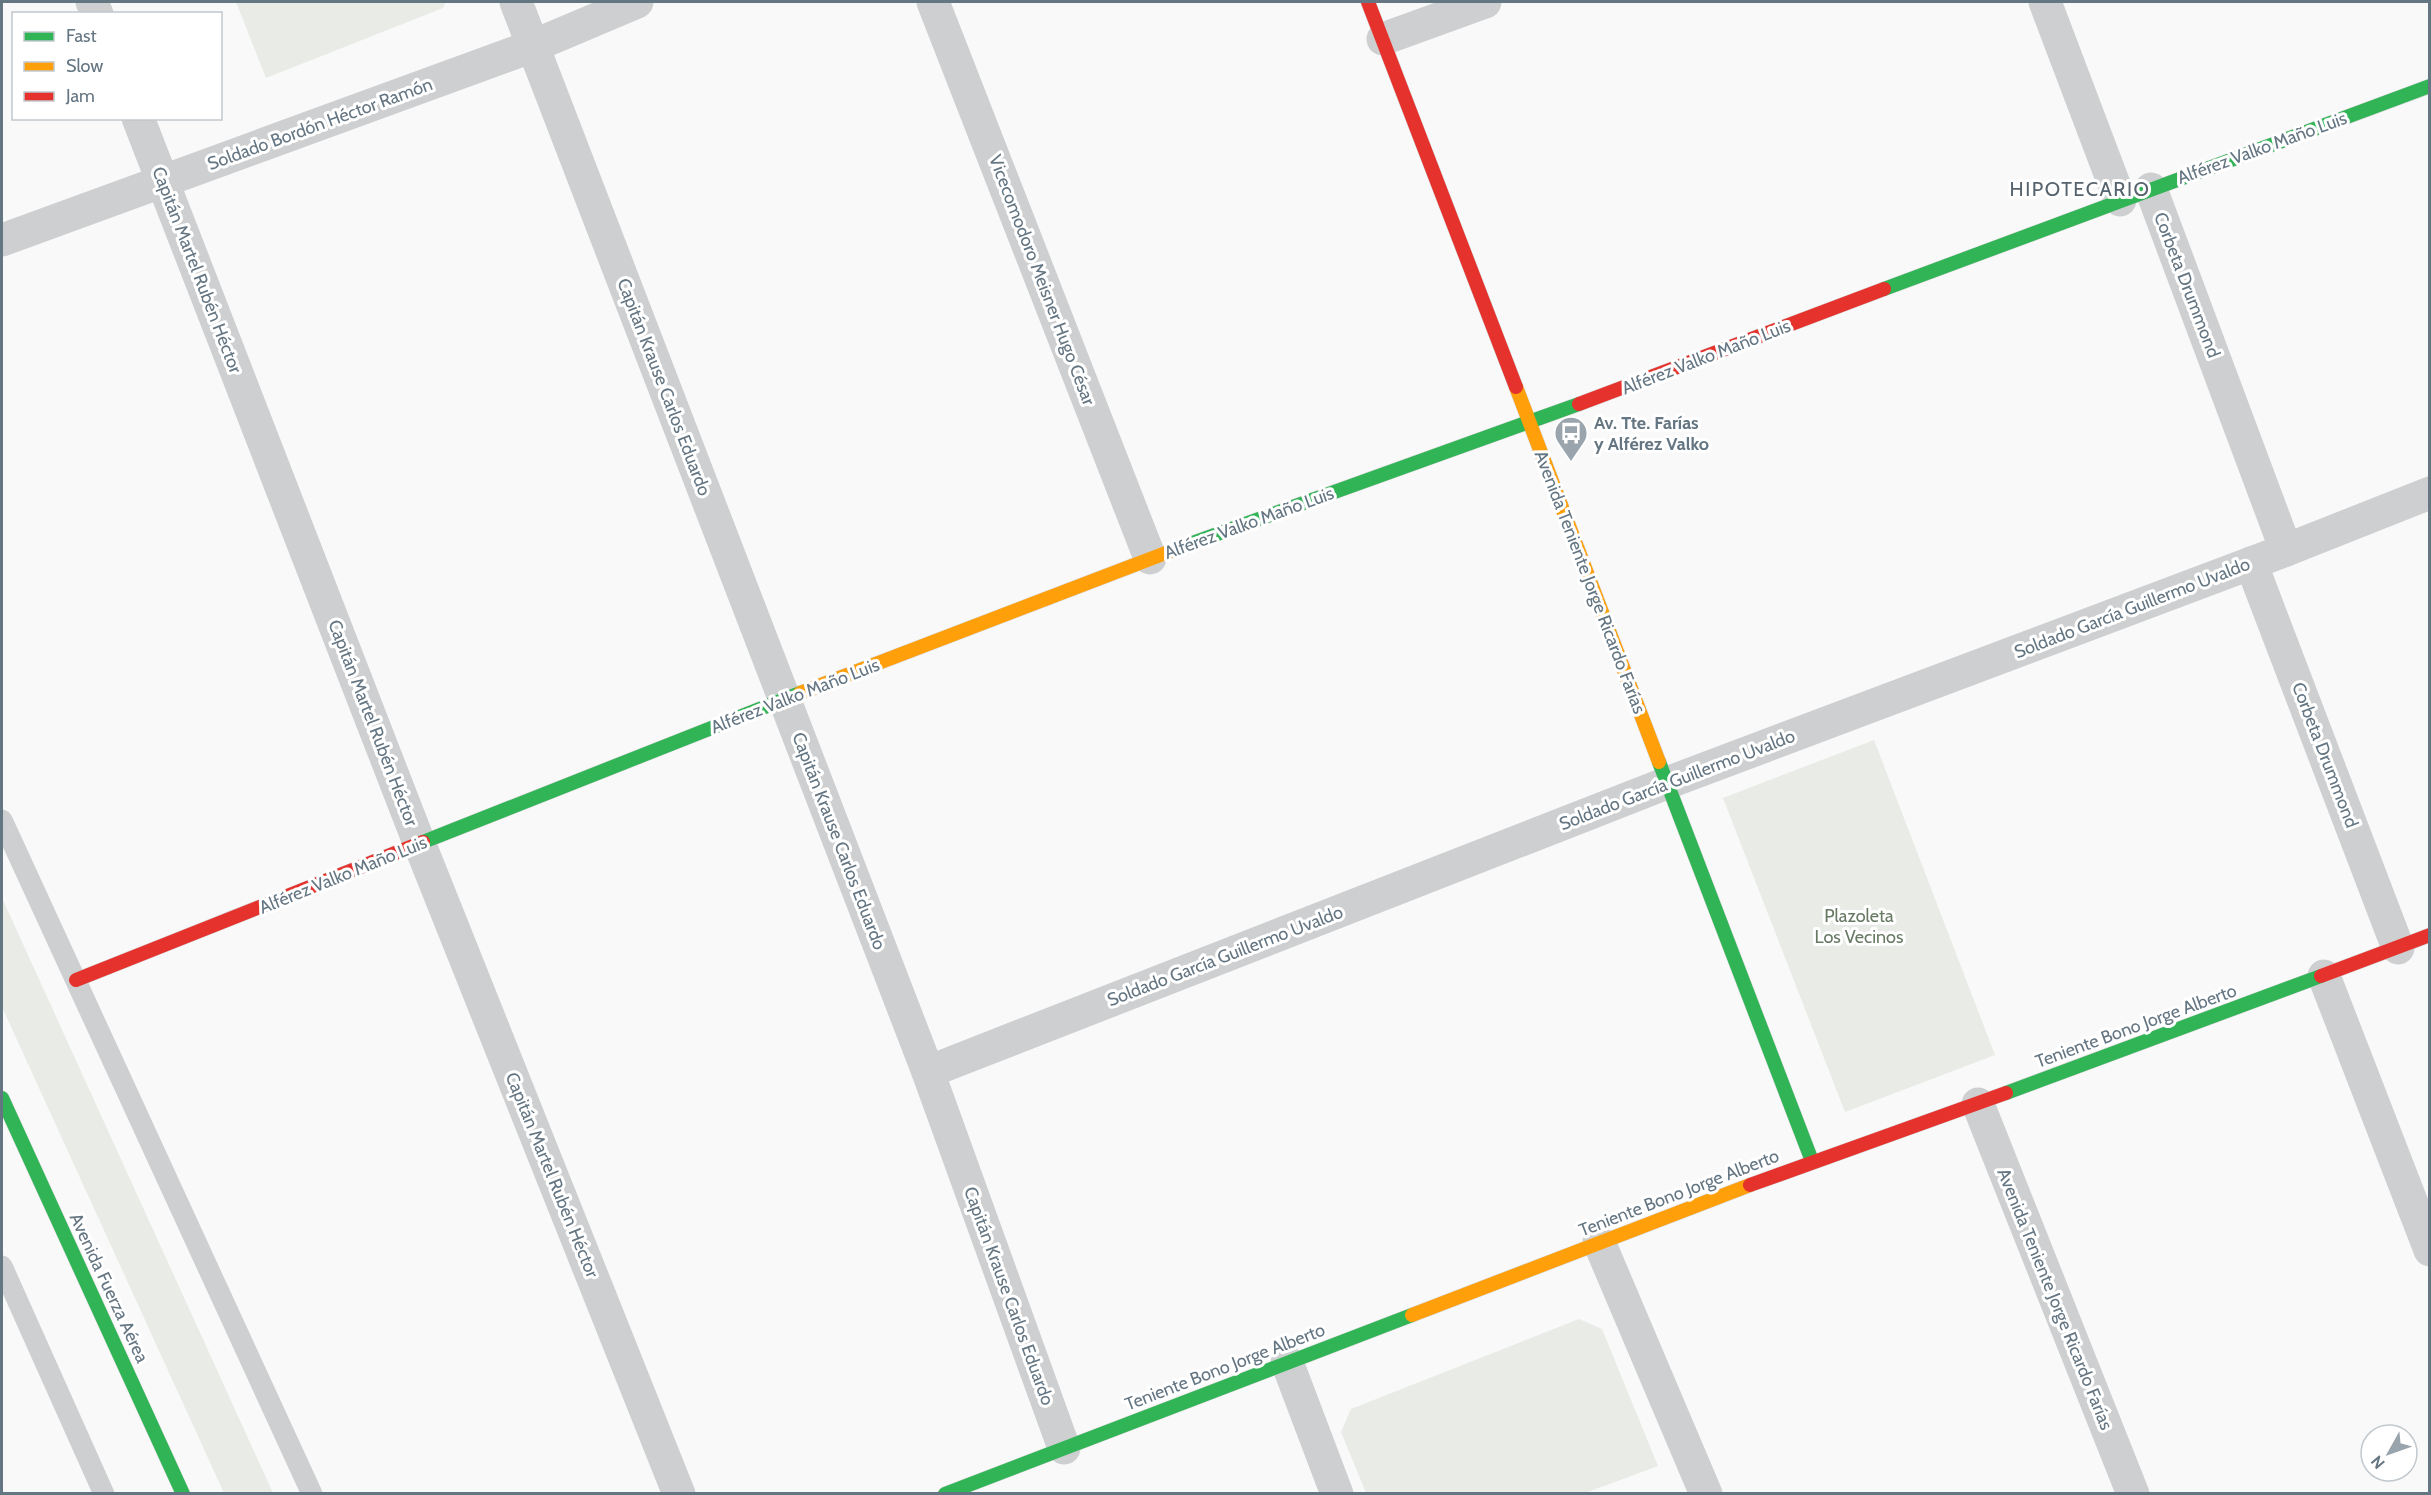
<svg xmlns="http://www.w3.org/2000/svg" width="2431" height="1495" font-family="Cabin,sans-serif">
  <rect width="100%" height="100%" fill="#f9f9f9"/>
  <!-- green -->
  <g fill="#e8ebe6">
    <path d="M236,2H446L443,8L266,78Z"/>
    <path d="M1874,740L1995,1055L1845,1112L1723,798Z"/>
    <path d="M2,898L273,1493H224L2,1007Z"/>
    <path d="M1579,1319L1602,1329L1658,1466L1585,1493H1366L1341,1432L1351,1409Z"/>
  </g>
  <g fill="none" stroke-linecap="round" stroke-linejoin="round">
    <defs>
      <g id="fast">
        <path d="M1884,289L2430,86"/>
        <path d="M1184,546L1579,404"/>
        <path d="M1659,762L1812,1161"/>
        <path d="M423,842L800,693"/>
        <path d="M2006,1093L2321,976"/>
        <path d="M2,1098L183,1494"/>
        <path d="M945,1494L1412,1315"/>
      </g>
      <g id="slow">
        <path d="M1516,387L1659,762"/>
        <path d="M800,693L1184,546"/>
        <path d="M1412,1315L1750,1185"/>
      </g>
      <g id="jam">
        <path d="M1368,2L1516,387"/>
        <path d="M1579,404L1884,289"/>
        <path d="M2321,976L2430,935"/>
        <path d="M76,980L423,842"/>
        <path d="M1750,1185L2006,1093"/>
      </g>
    </defs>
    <!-- fast casing -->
    <use href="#fast" stroke="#d5d6d7" stroke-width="15"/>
    <!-- slow casing -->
    <use href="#slow" stroke="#d5d6d7" stroke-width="15"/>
    <!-- jam casing -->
    <use href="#jam" stroke="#d5d6d7" stroke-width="15"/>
    <!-- lane -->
    <g stroke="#cecfd0" stroke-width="21">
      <path d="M2,820L312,1494"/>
      <path d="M2,1266L104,1494"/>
    </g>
    <!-- street -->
    <g stroke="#cecfd0" stroke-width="33">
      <path d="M92,2L97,14"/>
      <path d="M516,2L928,1072L1064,1448"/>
      <path d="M933,2L1150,558"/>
      <path d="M2045,2L2120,200"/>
      <path d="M1383,39L1485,2"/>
      <path d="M138,118L420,845L679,1494"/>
      <path d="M2151,189L2286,550"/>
      <path d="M2,240L533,46L637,2"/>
      <path d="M2251,563L2398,948"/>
      <path d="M2324,976L2430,1250"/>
      <path d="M928,1072L1667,783L2286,550L2430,493"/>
      <path d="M1978,1104L2133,1494"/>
      <path d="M1599,1242L1706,1494"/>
      <path d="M1287,1362L1337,1494"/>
    </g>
    <!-- fast -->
    <use href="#fast" stroke="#30b455" stroke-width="14"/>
    <!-- slow -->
    <use href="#slow" stroke="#ff9f0a" stroke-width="14"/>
    <!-- jam -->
    <use href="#jam" stroke="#e5322d" stroke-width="14"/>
  </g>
  <!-- icons -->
  <defs>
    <symbol id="bus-pin" viewBox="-11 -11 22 30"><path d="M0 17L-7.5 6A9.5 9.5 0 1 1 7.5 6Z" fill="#99a4ac" stroke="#fff"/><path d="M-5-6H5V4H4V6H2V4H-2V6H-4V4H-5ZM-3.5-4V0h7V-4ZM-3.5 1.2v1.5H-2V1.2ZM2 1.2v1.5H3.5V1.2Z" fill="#fff"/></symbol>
  </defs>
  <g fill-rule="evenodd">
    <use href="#bus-pin" x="1552" y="414" width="38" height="52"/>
  </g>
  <g text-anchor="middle" stroke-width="6" stroke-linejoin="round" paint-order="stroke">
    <!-- street labels -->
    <g font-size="18" fill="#657683" stroke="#fff">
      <text transform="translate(320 124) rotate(-20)" y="6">Soldado Bordón Héctor Ramón</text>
      <text transform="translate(2262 148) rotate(-20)" y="6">Alférez Valko Maño Luis</text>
      <text transform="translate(197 270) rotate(69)" y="6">Capitán Martel Rubén Héctor</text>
      <text transform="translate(1042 280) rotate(69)" y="6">Vicecomodoro Meisner Hugo César</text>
      <text transform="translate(2187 285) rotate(69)" y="6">Corbeta Drummond</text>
      <text transform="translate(1706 357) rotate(-21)" y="6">Alférez Valko Maño Luis</text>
      <text transform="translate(664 387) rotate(69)" y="6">Capitán Krause Carlos Eduardo</text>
      <text transform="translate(1249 523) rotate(-20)" y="6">Alférez Valko Maño Luis</text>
      <text transform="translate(1590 582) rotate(69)" y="6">Avenida Teniente Jorge Ricardo Farías</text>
      <text transform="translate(2132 608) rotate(-21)" y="6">Soldado García Guillermo Uvaldo</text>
      <text transform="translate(795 696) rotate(-21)" y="6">Alférez Valko Maño Luis</text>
      <text transform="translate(373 723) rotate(69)" y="6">Capitán Martel Rubén Héctor</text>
      <text transform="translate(2325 755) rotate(69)" y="6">Corbeta Drummond</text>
      <text transform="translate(1677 780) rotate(-21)" y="6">Soldado García Guillermo Uvaldo</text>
      <text transform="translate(839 841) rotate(69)" y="6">Capitán Krause Carlos Eduardo</text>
      <text transform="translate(343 875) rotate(-22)" y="6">Alférez Valko Maño Luis</text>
      <text transform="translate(1225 956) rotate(-21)" y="6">Soldado García Guillermo Uvaldo</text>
      <text transform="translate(2136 1026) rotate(-20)" y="6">Teniente Bono Jorge Alberto</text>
      <text transform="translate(552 1175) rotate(68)" y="6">Capitán Martel Rubén Héctor</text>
      <text transform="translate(1679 1193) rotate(-21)" y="6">Teniente Bono Jorge Alberto</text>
      <text transform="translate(109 1288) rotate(65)" y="6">Avenida Fuerza Aérea</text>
      <text transform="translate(1009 1296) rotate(70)" y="6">Capitán Krause Carlos Eduardo</text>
      <text transform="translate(2055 1299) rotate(68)" y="6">Avenida Teniente Jorge Ricardo Farías</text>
      <text transform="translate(1225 1367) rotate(-21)" y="6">Teniente Bono Jorge Alberto</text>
    </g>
    <!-- poi labels -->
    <g font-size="18" font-weight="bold" fill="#657683" stroke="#fff" text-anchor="start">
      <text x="1594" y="429">Av. Tte. Farías<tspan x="1594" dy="21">y Alférez Valko</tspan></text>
    </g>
    <!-- park labels -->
    <g font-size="18" fill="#687a64" stroke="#fff">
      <text x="1859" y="922">Plazoleta<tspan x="1859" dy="21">Los Vecinos</tspan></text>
    </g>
    <!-- neighbourhood labels -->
    <g font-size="20" letter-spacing="1.5" fill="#57646e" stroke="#fff">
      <text x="2080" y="196">HIPOTECARIO</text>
    </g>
  </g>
  <!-- border -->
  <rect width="2431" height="1495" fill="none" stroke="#657683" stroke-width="6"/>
  <!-- legend -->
  <rect x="12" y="12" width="210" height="108" fill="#ffffff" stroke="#c1c8cd" stroke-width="1.5"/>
  <rect x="24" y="32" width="30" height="9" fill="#30b455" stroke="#c1c8cd" stroke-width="1.5"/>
  <text x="66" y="42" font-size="18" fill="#657683">Fast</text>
  <rect x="24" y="62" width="30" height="9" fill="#ff9f0a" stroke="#c1c8cd" stroke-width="1.5"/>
  <text x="66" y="72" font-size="18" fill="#657683">Slow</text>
  <rect x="24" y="92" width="30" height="9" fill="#e5322d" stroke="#c1c8cd" stroke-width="1.5"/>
  <text x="66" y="102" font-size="18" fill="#657683">Jam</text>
  <!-- north arrow -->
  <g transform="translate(2389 1453) rotate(230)"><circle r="28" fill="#ffffff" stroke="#c1c8cd" stroke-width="1.5"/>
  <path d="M0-4.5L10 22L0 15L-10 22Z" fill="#99a4ac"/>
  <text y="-9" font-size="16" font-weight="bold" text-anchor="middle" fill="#657683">N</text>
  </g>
</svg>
